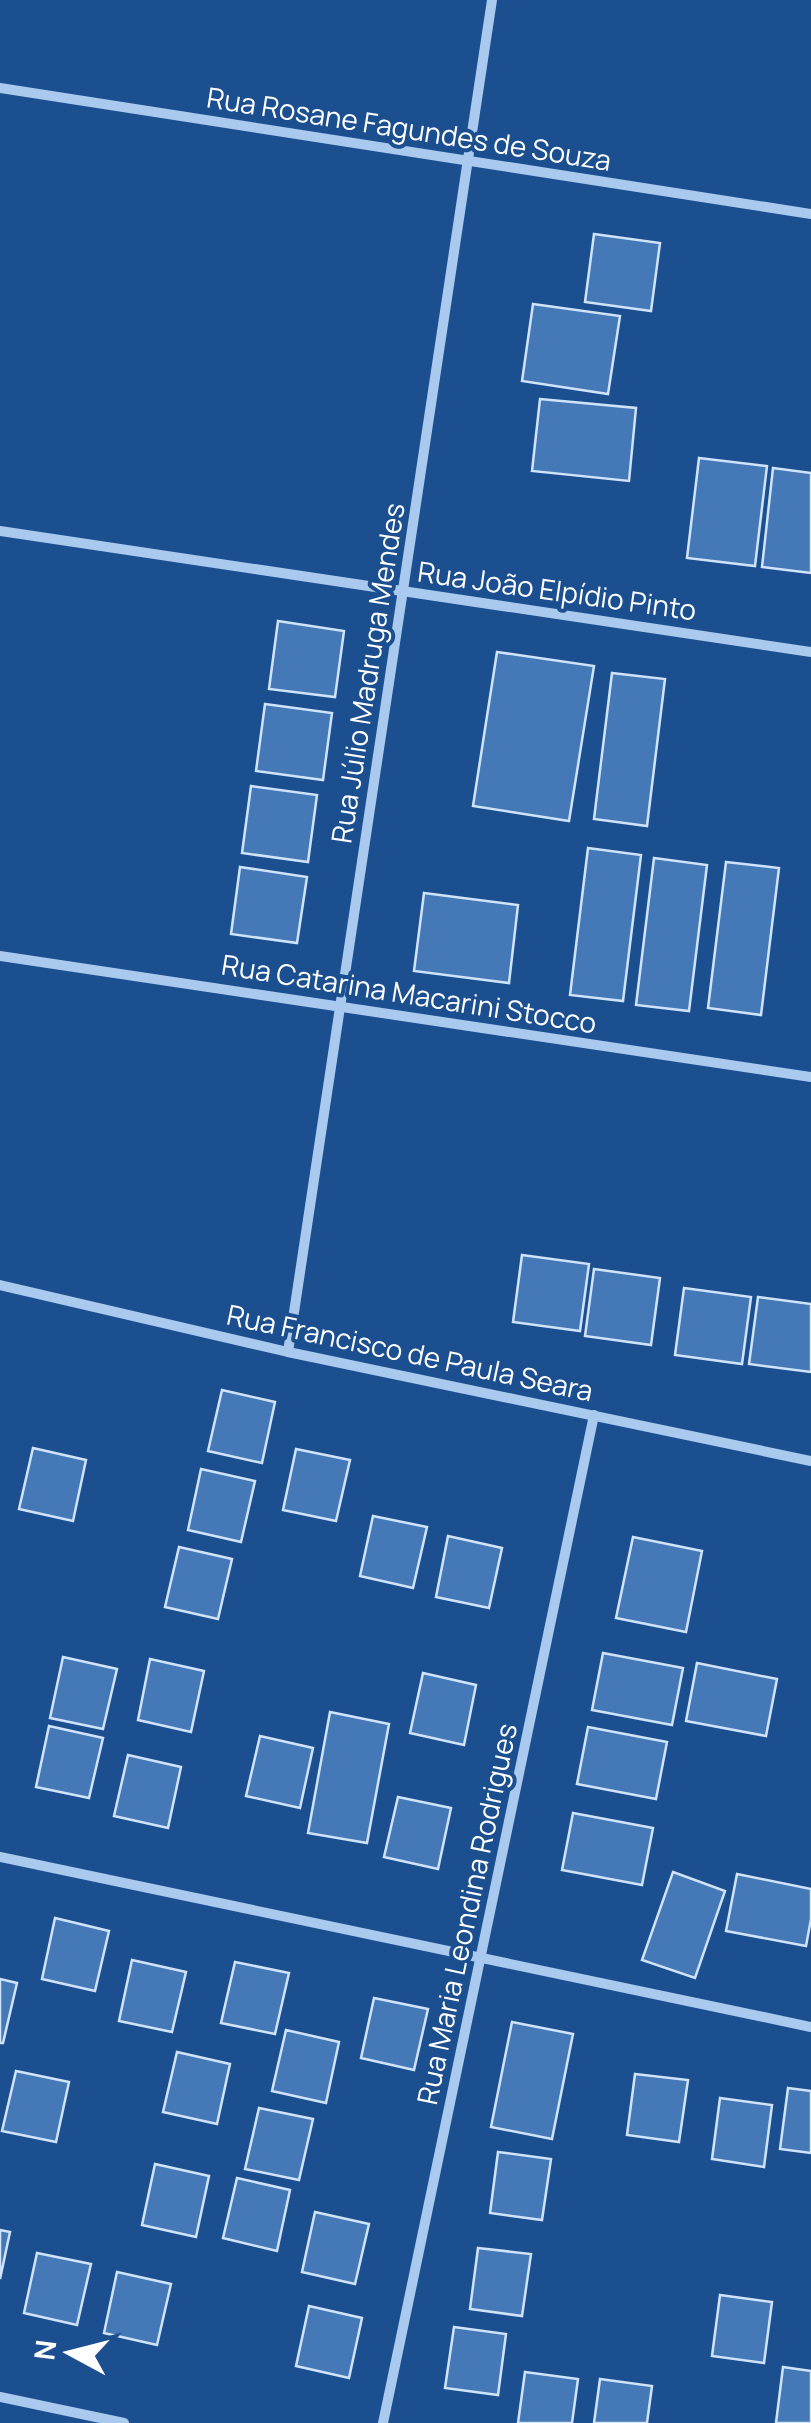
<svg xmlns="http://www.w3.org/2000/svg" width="811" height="2423" font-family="Manrope,sans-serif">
  <rect width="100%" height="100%" fill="#1b4f8f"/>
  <!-- building -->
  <g fill="#4478b7" stroke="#cfe3fa" stroke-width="2.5">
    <path d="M594,234L660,243L651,311L585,302Z"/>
    <path d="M533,304L620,316L608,394L522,381Z"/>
    <path d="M540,399L636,408L629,481L532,471Z"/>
    <path d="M699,458L767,466L755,566L687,558Z"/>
    <path d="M773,468L811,473V573L762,567Z"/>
    <path d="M278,621L344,631L335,697L269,689Z"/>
    <path d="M497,652L594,666L569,821L473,806Z"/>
    <path d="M612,673L665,679L647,826L594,819Z"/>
    <path d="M265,704L332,713L323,780L256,771Z"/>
    <path d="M251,786L317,795L308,862L242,853Z"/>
    <path d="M588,848L641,855L623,1001L570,995Z"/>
    <path d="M654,858L707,865L689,1011L636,1005Z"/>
    <path d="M726,862L779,868L761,1015L708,1008Z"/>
    <path d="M240,867L307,877L297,943L231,934Z"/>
    <path d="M424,893L518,905L509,983L414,971Z"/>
    <path d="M522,1255L589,1264L580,1331L513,1322Z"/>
    <path d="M594,1269L660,1278L651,1345L585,1336Z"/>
    <path d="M684,1288L751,1297L742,1364L675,1355Z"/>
    <path d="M758,1297L811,1304V1372L749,1364Z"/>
    <path d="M222,1390L275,1402L262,1463L208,1451Z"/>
    <path d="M33,1448L86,1460L73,1521L19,1509Z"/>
    <path d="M296,1449L350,1460L336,1521L283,1510Z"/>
    <path d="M201,1469L255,1481L241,1542L188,1530Z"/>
    <path d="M373,1516L427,1527L413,1588L360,1576Z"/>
    <path d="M448,1536L502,1548L489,1608L436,1597Z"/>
    <path d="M633,1537L702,1551L686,1632L616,1618Z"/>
    <path d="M179,1547L232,1559L218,1619L165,1607Z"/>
    <path d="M603,1653L683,1668L672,1725L592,1710Z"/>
    <path d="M63,1657L117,1669L103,1729L50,1718Z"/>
    <path d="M150,1659L204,1671L191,1732L138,1720Z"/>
    <path d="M697,1663L777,1679L766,1736L686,1721Z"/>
    <path d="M423,1673L476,1685L464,1745L410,1733Z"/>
    <path d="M330,1712L389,1724L367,1843L308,1833Z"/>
    <path d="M49,1726L103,1738L89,1798L36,1787Z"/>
    <path d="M588,1727L667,1742L656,1799L577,1784Z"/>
    <path d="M260,1736L313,1748L300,1808L246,1796Z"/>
    <path d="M128,1755L181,1767L168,1828L114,1816Z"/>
    <path d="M398,1797L451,1808L438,1869L384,1857Z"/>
    <path d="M573,1813L653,1828L642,1885L562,1870Z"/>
    <path d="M673,1872L725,1891L695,1978L642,1960Z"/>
    <path d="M737,1874L811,1889V1919L806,1946L726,1931Z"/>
    <path d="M55,1918L109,1931L95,1991L42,1979Z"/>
    <path d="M132,1960L186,1972L172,2032L119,2021Z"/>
    <path d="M235,1962L289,1973L275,2034L221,2023Z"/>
    <path d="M0,1979L17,1983L3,2043H0Z"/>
    <path d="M374,1998L428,2009L414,2070L361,2058Z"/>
    <path d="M512,2022L573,2034L552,2139L491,2127Z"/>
    <path d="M286,2030L339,2042L326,2103L272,2091Z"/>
    <path d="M177,2052L230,2064L217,2124L163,2112Z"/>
    <path d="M16,2071L69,2082L56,2142L2,2131Z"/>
    <path d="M635,2074L688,2080L679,2142L627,2135Z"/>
    <path d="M788,2088L811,2091V2153L780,2149Z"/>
    <path d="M720,2098L772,2105L764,2167L712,2159Z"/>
    <path d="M259,2108L313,2119L299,2180L245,2169Z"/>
    <path d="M498,2152L551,2159L542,2220L490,2213Z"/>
    <path d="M155,2164L209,2176L196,2237L142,2225Z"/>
    <path d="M237,2178L290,2190L277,2251L223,2238Z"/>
    <path d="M315,2212L369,2224L355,2284L302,2272Z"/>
    <path d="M0,2230L10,2232L0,2279Z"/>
    <path d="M478,2248L531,2254L522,2316L470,2309Z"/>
    <path d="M37,2253L91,2264L77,2325L24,2313Z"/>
    <path d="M117,2272L171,2284L157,2345L104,2333Z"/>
    <path d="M720,2295L772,2302L764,2363L712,2356Z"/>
    <path d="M309,2306L362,2318L349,2378L296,2366Z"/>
    <path d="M454,2327L506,2334L498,2395L445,2388Z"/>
    <path d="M783,2367L811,2371V2423H776Z"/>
    <path d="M525,2372L578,2379L572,2423H518Z"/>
    <path d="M600,2379L652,2386L647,2423H594Z"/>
  </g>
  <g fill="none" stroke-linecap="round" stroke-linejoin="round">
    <!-- minor -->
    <g stroke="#a9c9ee" stroke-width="10">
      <path d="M0,88L811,214"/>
      <path d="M0,531L811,652"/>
      <path d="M0,956L811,1077"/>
      <path d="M0,1285L288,1352L811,1461"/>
      <path d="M288,1352L492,0"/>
      <path d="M0,1857L811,2027"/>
      <path d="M0,2397L124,2423"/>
      <path d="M383,2423L594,1415"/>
    </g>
  </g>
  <g text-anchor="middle" stroke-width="8" stroke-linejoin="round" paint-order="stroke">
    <!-- street labels -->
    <g font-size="28" fill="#fff" stroke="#1b4f8f">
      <text transform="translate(409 129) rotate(9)" y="10">Rua Rosane Fagundes de Souza</text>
      <text transform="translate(557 591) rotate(8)" y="10">Rua João Elpídio Pinto</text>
      <text transform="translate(368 673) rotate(-81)" y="10">Rua Júlio Madruga Mendes</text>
      <text transform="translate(409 994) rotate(9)" y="10">Rua Catarina Macarini Stocco</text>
      <text transform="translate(410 1353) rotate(12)" y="10">Rua Francisco de Paula Seara</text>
      <text transform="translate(467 1914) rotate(-78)" y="10">Rua Maria Leondina Rodrigues</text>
    </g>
  </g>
  <!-- north arrow -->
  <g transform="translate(70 2353) rotate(277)" stroke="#1b4f8f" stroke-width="8" paint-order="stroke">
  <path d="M0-8L18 38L0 25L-18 38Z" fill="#ffffff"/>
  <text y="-15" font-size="28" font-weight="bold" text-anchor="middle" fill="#ffffff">N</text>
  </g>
</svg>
